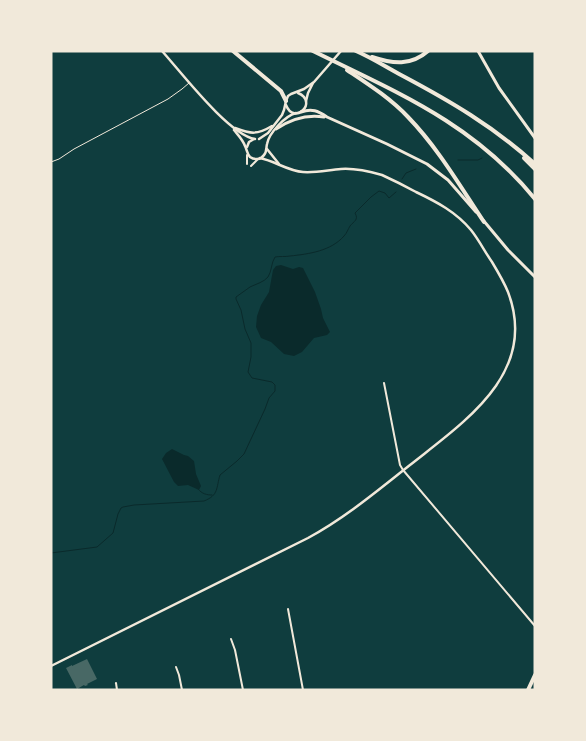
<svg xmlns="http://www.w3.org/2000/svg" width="586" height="741" font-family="'Sofia Sans Condensed',sans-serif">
  <rect width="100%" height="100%" fill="#0f3d3e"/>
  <!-- water -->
  <g fill="#0a2a2b">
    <path d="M281,265L293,269L299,267L303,268L315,292L321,309L323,318L330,332L327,335L314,338L302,352L294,356L284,354L271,342L261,338L256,327L257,316L261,305L269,292L273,270L276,266Z"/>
    <path d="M172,449L184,455L188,456L194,461L196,474L201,486L199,490L188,485L178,486L174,482L162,459L166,453Z"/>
  </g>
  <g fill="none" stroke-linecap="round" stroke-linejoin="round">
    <!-- stream -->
    <g stroke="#0a2a2b" stroke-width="1">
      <path d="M458,160H478L482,158"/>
      <path d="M402,179L406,173L416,169"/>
      <path d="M198,489C202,494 207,495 212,495"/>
      <path d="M51,553L97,547L113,533L118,514L121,508L123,507L134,505L204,501C219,495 216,488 220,475L237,461L244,454L265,409L269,398L275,391V385L272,382L252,378L248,372L251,357V343L245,329L241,310L236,299V297C241,294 245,290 250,287C256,284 264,282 268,277C272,271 271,263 275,257C280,256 285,257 290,256C309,254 331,251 344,236C347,233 348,229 350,226C354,221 359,220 355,213L371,197L379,191L385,193L389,198L396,192"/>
    </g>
  </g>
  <!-- building -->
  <path fill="#486865" d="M87,659L97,679L87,684L88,685L85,686L84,685L77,689L66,668L72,665V666Z"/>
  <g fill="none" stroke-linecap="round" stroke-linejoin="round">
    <!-- service -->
    <path stroke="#f1e9da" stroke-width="1" d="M51,162L59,159L74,149L168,99L182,89L189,83"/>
    <!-- minor -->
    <g stroke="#f1e9da" stroke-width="2">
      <path d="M247,164V155"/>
      <path d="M251,166L258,159"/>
      <path d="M384,383L400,465L403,470L535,626"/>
      <path d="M288,609L303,690"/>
      <path d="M231,639L235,650L243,690"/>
      <path d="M176,667L179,675L182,690"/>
      <path d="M116,683L117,690"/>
    </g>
    <!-- tertiary -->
    <g stroke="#f1e9da" stroke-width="2.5">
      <path d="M162,51C181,72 229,135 255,139"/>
      <path d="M306,101L308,93L313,83"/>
      <path d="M286,105C294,126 319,102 298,93"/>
      <path d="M235,128C251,134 257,135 272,126"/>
      <path d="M234,130C238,135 243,140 245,146C247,150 247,154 250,157C254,160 261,160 264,155C267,152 266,148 267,144C269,133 285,116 296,113"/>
      <path d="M259,139L268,133L282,115L284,110L286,101L288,96L291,94L304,89L314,82L341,51"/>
      <path d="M247,147L249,142L254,139"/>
      <path d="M267,149L279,164"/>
      <path d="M51,666L308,538C345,518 377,491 410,465C464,422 539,373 508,292C504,282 498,272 492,262C485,252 479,240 471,230C456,212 437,202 416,192C405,186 393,180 382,175C368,171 355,168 341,169C328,170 316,173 303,172C288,171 275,161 260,158"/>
    </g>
    <!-- trunk -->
    <g stroke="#f1e9da" stroke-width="3">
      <path d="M478,51L499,88L535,138"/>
      <path d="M301,112C312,108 318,111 327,117L387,144L427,164L448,180L476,212"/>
      <path d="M276,129C291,119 306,114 324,117"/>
      <path d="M483,220L508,250L535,277"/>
    </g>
    <!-- motorway -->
    <g stroke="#f1e9da" stroke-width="4">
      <path d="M233,51L281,91L286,101"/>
      <path d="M313,51C398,93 473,123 535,199"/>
      <path d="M356,51C372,58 386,67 401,75C450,101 493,126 535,164"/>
      <path d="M372,57C393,64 411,66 428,51"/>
      <path d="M347,70C368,84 390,98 408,117C438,148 460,186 484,222"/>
      <path d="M524,158L535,169"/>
      <path d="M528,690L535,675"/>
    </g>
  </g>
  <!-- border -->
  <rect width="586" height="741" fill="none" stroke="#f1e9da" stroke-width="105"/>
</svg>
